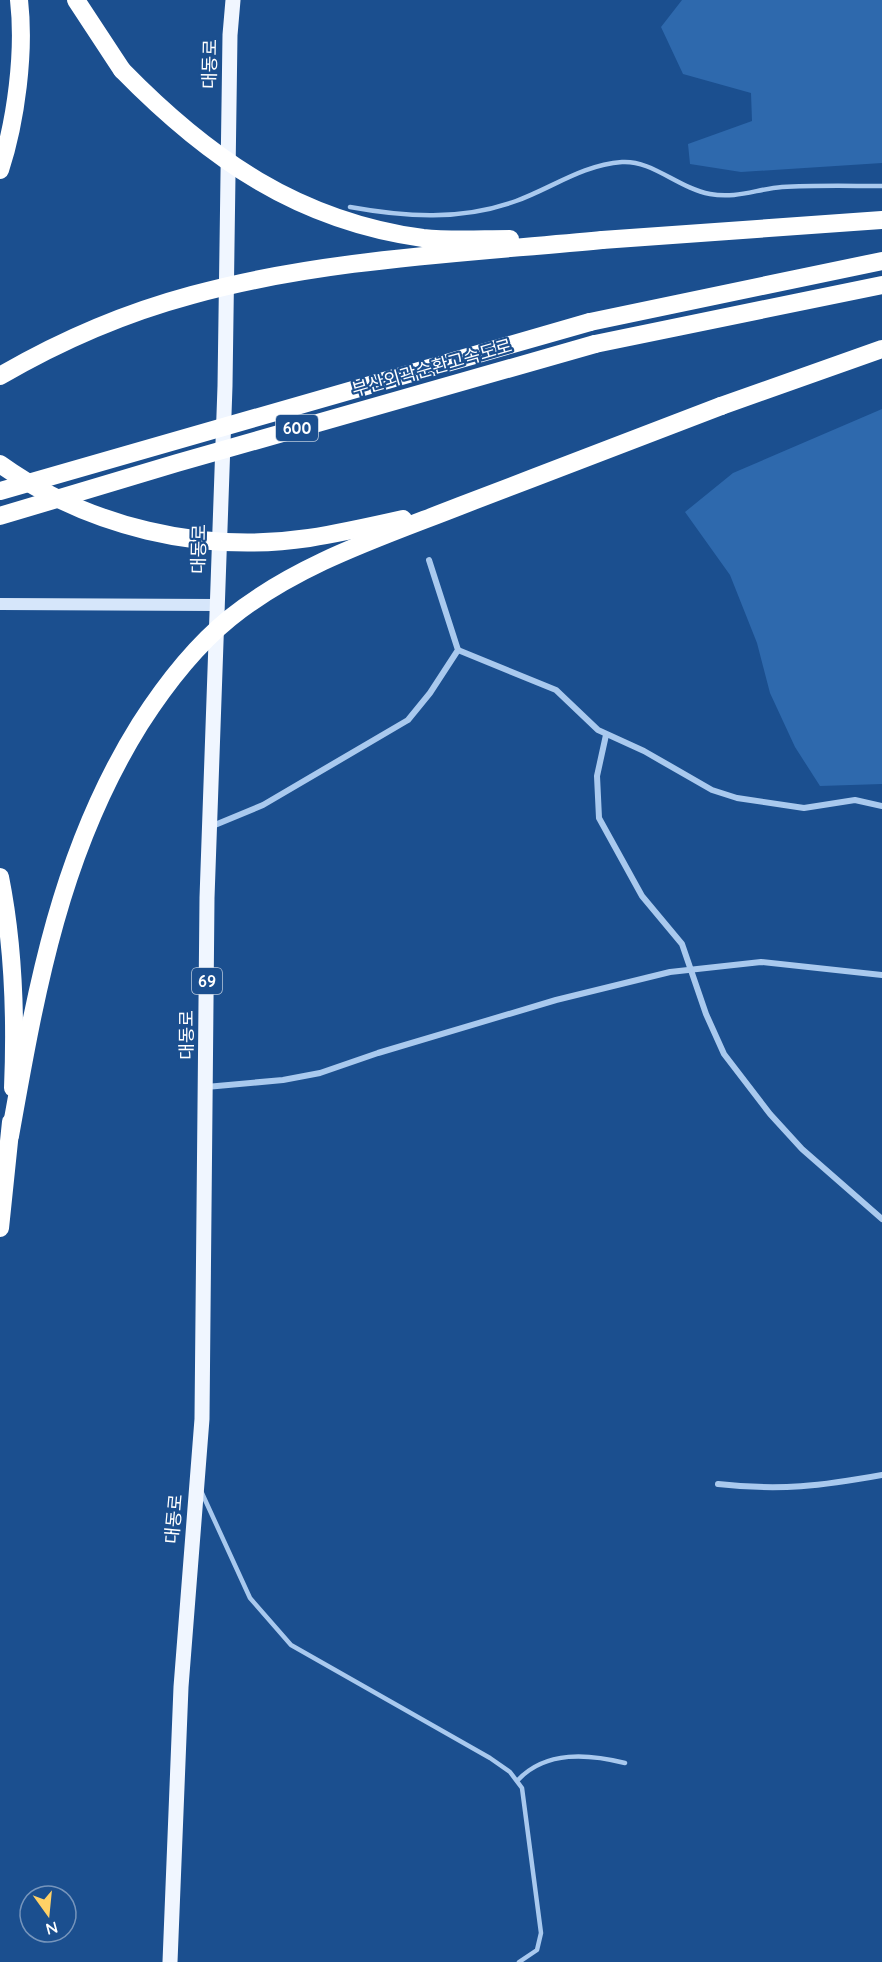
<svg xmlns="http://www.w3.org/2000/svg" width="882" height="1962" font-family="Quicksand,'Noto Sans KR',sans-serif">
  <rect width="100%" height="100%" fill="#1b4f8f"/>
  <!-- green -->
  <g fill="#2e69ad">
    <path d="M682,0H882V163L741,172L690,164L688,144L752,121L751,93L683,74L661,27Z"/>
    <path d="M882,409V784L820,786L795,747L770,693L757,643L730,575L685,512L733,473Z"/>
  </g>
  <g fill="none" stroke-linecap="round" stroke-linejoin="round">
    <!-- lane -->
    <g stroke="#a9c9ee" stroke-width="4.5">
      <path d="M350,207C405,217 461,221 516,201C552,188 582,165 622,162C652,160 678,188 710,194C736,199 757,189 782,187C815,185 849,186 882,186"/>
      <path d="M201,1491L250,1598L291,1645L490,1758L510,1772L522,1788L541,1933L537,1950L519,1962"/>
      <path d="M518,1780C546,1750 589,1754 625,1763"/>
    </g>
    <!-- street -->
    <g stroke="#a9c9ee" stroke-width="6">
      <path d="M458,650L556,690L598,730L644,751L712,790L737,798L804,808L855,800L882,806"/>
      <path d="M606,735L597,776L599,818L642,896L682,944L706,1014L724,1054L770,1114L802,1149L882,1219"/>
      <path d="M210,827L263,805L408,720L430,693L458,650L429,560"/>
      <path d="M206,1087L283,1080L320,1073L378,1053L556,1000L670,972L761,962L882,975"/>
      <path d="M718,1484C780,1491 822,1486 882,1475"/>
    </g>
    <!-- secondary -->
    <path stroke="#d6e6fa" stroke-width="12" d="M0,604L217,605"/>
    <!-- primary -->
    <path stroke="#f0f6ff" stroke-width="15" d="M170,1962L181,1687L202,1419L207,898L225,386L230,35L233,0"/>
    <!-- highway -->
    <g stroke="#fff" stroke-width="18">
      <path d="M76,0L122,70"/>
      <path d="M0,170C16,121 25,52 19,0"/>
      <path d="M602,240L882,220"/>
      <path d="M590,322L882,261"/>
      <path d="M595,344L882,285"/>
      <path d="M721,406L882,349"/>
      <path d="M0,877C14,947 16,1016 13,1088"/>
      <path d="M0,1228L11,1122"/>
    </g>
    <!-- highway-bridge -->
    <g stroke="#fff" stroke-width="18">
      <path d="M122,70C208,158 298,221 423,238C451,241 481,239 510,239"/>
      <path d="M0,376C60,341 125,313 192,295C322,259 468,253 602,240"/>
      <path d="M0,464C88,527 202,554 309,538C340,533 372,526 403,519"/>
      <path d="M0,491L590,322"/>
      <path d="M0,516L177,463L595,344"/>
      <path d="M10,1136C36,990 60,852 140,724C165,685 193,648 230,618C297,564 381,537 460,506C547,473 633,439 721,406"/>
    </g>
  </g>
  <g text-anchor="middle" stroke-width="4.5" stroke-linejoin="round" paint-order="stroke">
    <!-- shield labels -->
    <g fill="#1b4f8f" stroke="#bbcadd" stroke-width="1.5">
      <rect x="276" y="415" width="42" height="26" rx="4.5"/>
      <rect x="192" y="968" width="30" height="26" rx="4.5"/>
    </g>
    <g font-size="16" font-weight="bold" fill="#fff">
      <text x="297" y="434">600</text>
      <text x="207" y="987">69</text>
    </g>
    <!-- street labels -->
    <g font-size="18" fill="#fff" stroke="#1b4f8f">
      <text transform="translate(210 64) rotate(-89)" y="6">대동로</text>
      <text transform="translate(432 368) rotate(-16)" y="6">부산외곽순환고속도로</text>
      <text transform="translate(199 549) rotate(-89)" y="6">대동로</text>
      <text transform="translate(187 1035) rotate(-90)" y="6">대동로</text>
      <text transform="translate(174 1519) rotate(-85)" y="6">대동로</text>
    </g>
  </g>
  <!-- north arrow -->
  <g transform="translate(48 1914) rotate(165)"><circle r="28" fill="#1b4f8f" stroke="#7695bc" stroke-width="1.5"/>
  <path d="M0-4.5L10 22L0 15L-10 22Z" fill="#ffd166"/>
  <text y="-9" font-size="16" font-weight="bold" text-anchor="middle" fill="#ffffff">N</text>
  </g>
</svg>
